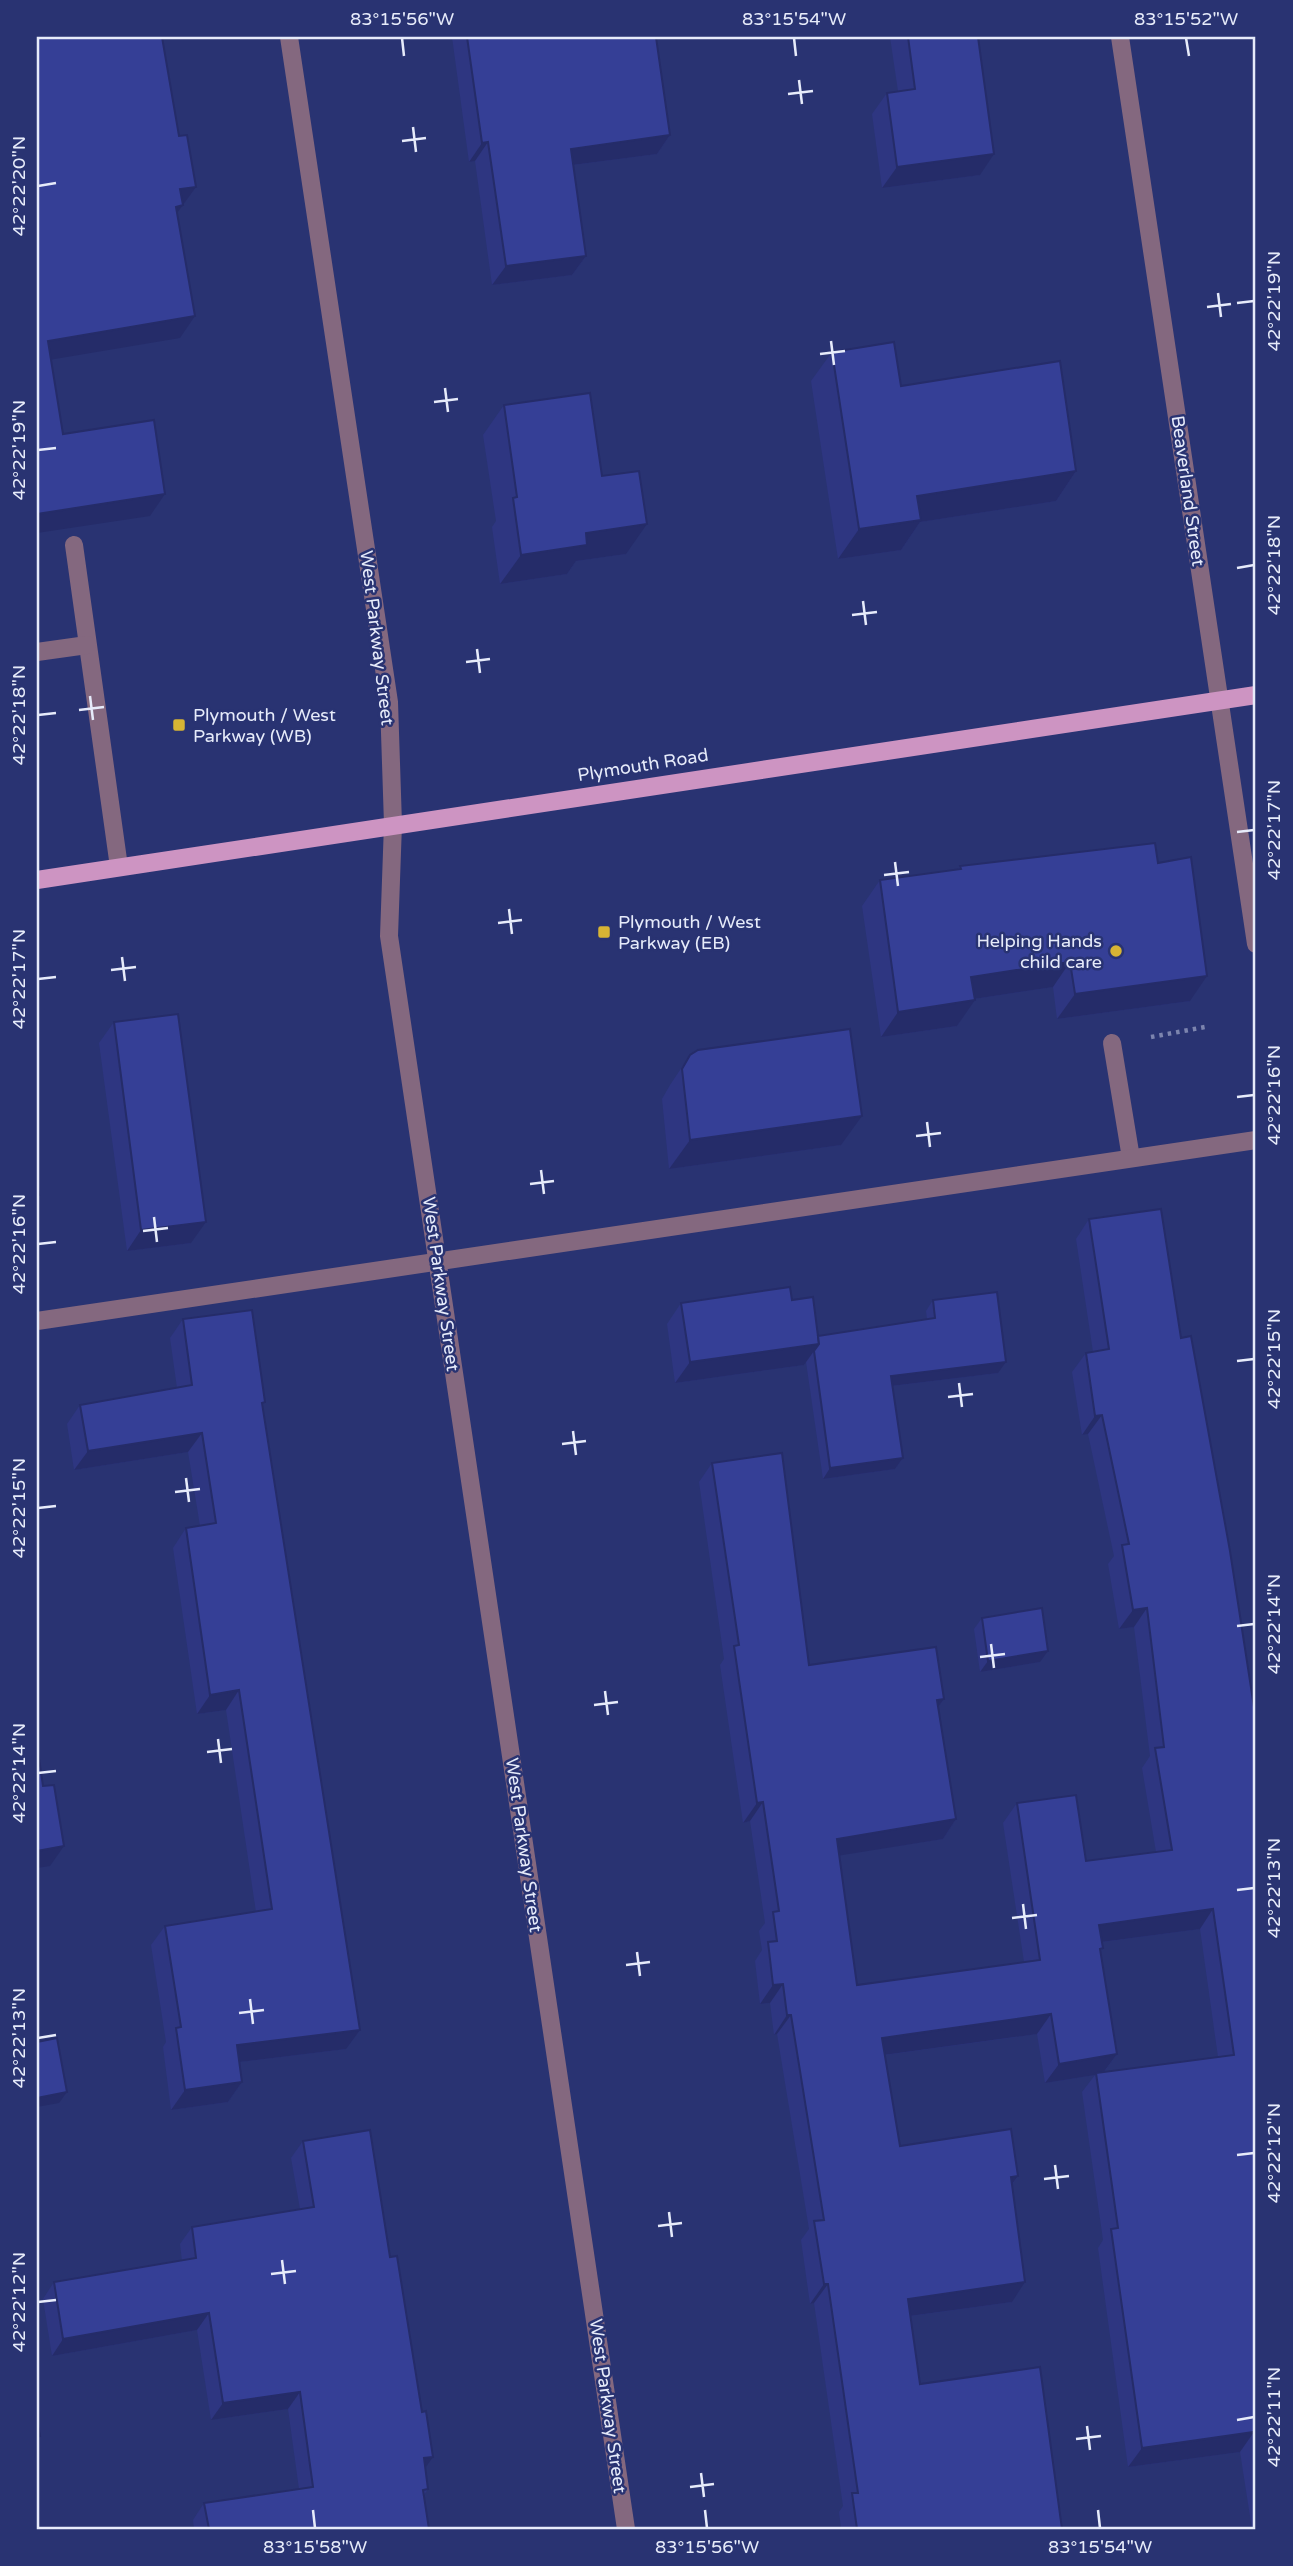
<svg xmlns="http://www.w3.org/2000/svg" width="1293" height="2566" font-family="'Varela Round',sans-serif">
  <rect width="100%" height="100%" fill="#293372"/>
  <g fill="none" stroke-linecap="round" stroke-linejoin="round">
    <!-- path -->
    <path stroke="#7c84ae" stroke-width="4.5" stroke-dasharray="3.5 5" stroke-linecap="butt" d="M1151,1037L1205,1027"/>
    <!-- lane -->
    <g stroke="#84687f" stroke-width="18">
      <path d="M74,545L119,867"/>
      <path d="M37,652L87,645"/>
      <path d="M1112,1043L1131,1158"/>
      <path d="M37,1321L1256,1140"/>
    </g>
    <!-- street -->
    <g stroke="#84687f" stroke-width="18">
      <path d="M289,37L389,702L393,824L389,936L626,2529"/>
      <path d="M1120,37L1256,944"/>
    </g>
    <!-- primary -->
    <path stroke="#cd94c2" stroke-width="18" d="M37,880L1256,695"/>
  </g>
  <!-- wall -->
  <g fill="#2e3681" fill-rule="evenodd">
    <path d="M452,37H656L670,135L657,154L573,165L586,256L572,275L492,285L475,161L469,162Z"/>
    <path d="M890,37H978L980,175L882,188L872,114L887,93L898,91Z"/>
    <path d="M832,352L901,386L1076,471L1056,501L920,522L901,550L838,559L811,381Z"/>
    <path d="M504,405L602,476L626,554L576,561L567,574L500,584L492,527L496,521L483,435Z"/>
    <path d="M1158,863L1190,1001L1057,1019L1053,987L974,999L957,1026L881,1037L862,906L880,880L958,869L960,866Z"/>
    <path d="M114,1022L191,1243L127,1251L99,1043Z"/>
    <path d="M690,1055L841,1145L669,1169L662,1099L670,1085Z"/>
    <path d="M1089,1219L1181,1338L1256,1720V2529H1252L1240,2452L1128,2467L1098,2248L1103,2240L1082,2092L1095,2075L1045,2083L1037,2034L885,2055L900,2146L1018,2176L1012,2185V2302L911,2316L920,2384L1062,2529H841L839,2512L843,2506L814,2303L810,2304L801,2240L809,2229L777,2034L774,2035L770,2003L760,2004L755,1961L762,1950L759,1931L765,1923L750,1821L743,1823L720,1665L724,1659L699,1482L712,1463L809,1665L944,1699L938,1707L956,1819L943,1839L839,1855L857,1985L1024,1962L1003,1823L1017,1803L1086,1861L1156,1852L1142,1768L1150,1756L1134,1627L1119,1629L1108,1564L1114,1556L1088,1434L1082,1435L1072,1372L1086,1353L1093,1352L1076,1239ZM1200,1929L1218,2057L1104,2072L1117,2054L1100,1952L1103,1948L1102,1942Z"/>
    <path d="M792,1300L818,1336L927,1319L926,1311L933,1300L998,1373L892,1386L903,1458L895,1469L823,1479L806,1362L804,1365L675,1383L667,1324L681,1303Z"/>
    <path d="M183,1319L263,1406L346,2049L239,2062L242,2082L228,2102L171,2110L163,2047L166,2042L151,1945L165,1926L256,1912L226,1710L197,1714L173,1548L186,1528L200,1526L188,1452L74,1470L67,1424L80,1405L177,1388L170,1338Z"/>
    <path d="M982,1618L1040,1662L980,1672L974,1629Z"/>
    <path d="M303,2141L390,2257L425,2468L428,2489L424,2495L429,2529H194L193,2520L204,2503L299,2489L288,2409L211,2420L197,2330L52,2356L43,2299L54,2282L182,2261L180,2244L192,2227L300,2209L291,2158Z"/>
  </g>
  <!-- shaded-wall -->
  <g fill="#252c69">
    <path d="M670,135L657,154L557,167L571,149Z"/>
    <path d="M488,142L475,161L469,162L482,143Z"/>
    <path d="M994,154L980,175L882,188L897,167Z"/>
    <path d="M196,187L167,227L180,189Z"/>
    <path d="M586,256L572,275L492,285L506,266Z"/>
    <path d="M195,316L180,338L37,362L48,341Z"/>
    <path d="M1076,471L1056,501L920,522L901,550L838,559L859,529L917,496Z"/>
    <path d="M165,494L150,516L37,533V514Z"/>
    <path d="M647,524L626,554L576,561L567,574L500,584L521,555L586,533Z"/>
    <path d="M1070,962L1053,987L954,1002L971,977Z"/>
    <path d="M1207,976L1190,1001L1057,1019L1075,994Z"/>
    <path d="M975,1000L957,1026L881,1037L898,1012Z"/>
    <path d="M862,1116L841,1145L669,1169L690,1140Z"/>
    <path d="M206,1222L191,1243L127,1251L141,1230Z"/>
    <path d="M819,1344L804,1365L675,1383L690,1362Z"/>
    <path d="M1006,1362L998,1373L883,1387L891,1376Z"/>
    <path d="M1102,1415L1088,1434L1082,1435L1095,1416Z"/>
    <path d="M202,1433L188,1452L74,1470L88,1451Z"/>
    <path d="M903,1458L895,1469L823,1479L830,1468Z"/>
    <path d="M1147,1608L1134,1627L1119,1629L1133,1610Z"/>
    <path d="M1048,1651L1040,1662L980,1672L988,1661Z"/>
    <path d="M239,1690L226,1710L197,1714L210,1695Z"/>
    <path d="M944,1699L930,1718L937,1700Z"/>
    <path d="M763,1802L750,1821L743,1823L757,1803Z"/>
    <path d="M956,1819L943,1839L824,1858L837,1839Z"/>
    <path d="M64,1846L50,1866L37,1868V1851Z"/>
    <path d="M1213,1909L1200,1929L1086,1944L1099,1925Z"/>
    <path d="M783,1984L770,2003L760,2004L773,1985Z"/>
    <path d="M1051,2014L1037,2034L869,2057L882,2038Z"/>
    <path d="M787,2015H791L777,2034L774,2035Z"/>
    <path d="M360,2030L346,2049L223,2064L237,2045Z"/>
    <path d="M1117,2054L1103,2073H1096L1095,2075L1045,2083L1059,2064Z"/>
    <path d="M242,2082L228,2102L171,2110L185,2090Z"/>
    <path d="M67,2092L59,2103L37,2107V2098Z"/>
    <path d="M1018,2176L1004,2195L1011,2177Z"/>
    <path d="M1025,2282L1012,2302L895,2318L908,2299Z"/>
    <path d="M824,2284H828L814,2303L810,2304Z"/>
    <path d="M209,2313L197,2330L52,2356L63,2339Z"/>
    <path d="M300,2392L288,2409L211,2420L223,2403Z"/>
    <path d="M1254,2432L1240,2452L1128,2467L1142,2448Z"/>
    <path d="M433,2457L421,2474L424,2458Z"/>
  </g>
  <!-- building -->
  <g fill="#353f96" stroke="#252c69" stroke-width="2">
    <path d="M37,37H162L179,136L187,135L196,187L180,189L183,205L176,207L195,316L48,341L63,434L154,420L165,494L37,514Z"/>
    <path d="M467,37H656L670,135L571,149L586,256L506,266L488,142L482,143Z"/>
    <path d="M908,37H978L994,154L897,167L887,93L915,89Z"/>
    <path d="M894,342L901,386L1060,361L1076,471L917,496L921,520L859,529L832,352Z"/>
    <path d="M590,393L602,476L639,471L647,524L586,533L587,545L521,555L513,498L517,497L504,405Z"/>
    <path d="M1155,843L1158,863L1191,857L1207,976L1075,994L1070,962L971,977L975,1000L898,1012L880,880L961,869L960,866Z"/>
    <path d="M178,1014L206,1222L141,1230L114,1022Z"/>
    <path d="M850,1029L862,1116L690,1140L682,1069L690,1055L698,1050Z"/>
    <path d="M37,1179L39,1195H37Z"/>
    <path d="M1161,1209L1181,1338L1191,1336L1230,1551L1256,1720V2448L1254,2432L1142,2448L1111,2229L1118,2228L1096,2073L1234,2055L1213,1909L1099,1925L1103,1948L1100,1949L1117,2054L1059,2064L1051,2014L882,2038L900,2146L1011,2129L1018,2176L1011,2177L1025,2282L908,2299L920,2384L1040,2367L1062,2529H857L852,2493H858L828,2284H824L814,2221L824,2220L791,2015H787L783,1984L773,1985L768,1942L777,1941L773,1912L779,1911L763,1802L757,1803L734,1646L739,1645L712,1463L782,1453L809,1665L936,1647L944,1699L937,1700L956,1819L837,1839L857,1985L1040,1960L1017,1803L1076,1795L1086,1861L1172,1850L1155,1748L1164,1747L1147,1608L1133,1610L1122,1545L1129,1544L1102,1415L1095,1416L1086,1353L1109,1349L1089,1219Z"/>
    <path d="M790,1287L792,1300L813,1297L819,1344L690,1362L681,1303Z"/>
    <path d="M997,1292L1006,1362L891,1376L903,1458L830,1468L814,1351L819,1344L818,1336L935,1318L933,1300Z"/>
    <path d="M252,1310L265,1402L262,1403L360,2030L237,2045L242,2082L185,2090L176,2028L181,2027L165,1926L272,1909L239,1690L210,1695L186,1528L216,1523L202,1433L88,1451L80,1405L192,1385L183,1319Z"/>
    <path d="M1042,1608L1048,1651L988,1661L982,1618Z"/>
    <path d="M37,1745L43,1786L54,1785L64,1846L37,1851Z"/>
    <path d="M57,2038L67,2092L37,2098V2042Z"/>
    <path d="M370,2130L390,2257L397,2256L422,2412L426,2411L433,2457L424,2458L428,2489L423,2490L429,2529H209L204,2503L313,2487L300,2392L223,2403L209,2313L63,2339L54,2282L196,2258L192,2227L314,2207L303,2141Z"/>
    <path d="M37,2418L40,2436L37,2437Z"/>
  </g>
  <!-- ticks -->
  <path fill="none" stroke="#e6ebfa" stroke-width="2.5" d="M402,38L404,56M794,38L796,56M1186,38L1189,56M799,80L802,104M788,94L813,91M413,127L416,152M402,141L426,138M38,186L56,183M1218,293L1221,317M1237,303L1254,301M1207,307L1231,304M831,341L834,365M820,354L845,351M445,388L448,412M434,402L458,399M38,450L56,448M1237,568L1254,565M863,601L866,625M852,615L877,612M477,649L480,673M466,662L490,659M90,696L93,720M79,710L104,707M38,715L56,713M1237,832L1254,830M895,862L898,886M884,875L909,872M509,909L512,934M498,923L522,920M122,957L125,981M111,970L136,967M38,979L56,977M1237,1097L1254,1095M927,1122L930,1147M916,1136L941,1133M541,1170L544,1194M530,1184L554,1181M154,1217L157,1242M143,1231L168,1228M38,1244L56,1242M1237,1361L1254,1359M959,1383L962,1407M948,1397L973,1394M573,1431L576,1455M562,1444L586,1441M186,1478L189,1502M175,1492L200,1489M38,1508L56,1506M1237,1626L1254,1624M991,1644L994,1668M980,1657L1005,1654M605,1691L608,1715M594,1705L618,1702M218,1739L221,1763M207,1752L232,1749M38,1773L56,1771M1237,1890L1254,1888M1023,1904L1026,1929M1012,1918L1037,1915M637,1952L640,1976M626,1965L650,1962M250,1999L253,2024M239,2013L264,2010M38,2038L56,2035M1237,2155L1254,2153M1055,2165L1058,2189M1044,2179L1069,2176M669,2212L672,2237M658,2226L682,2223M282,2260L285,2284M271,2274L296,2271M38,2302L56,2300M1237,2420L1254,2417M1087,2426L1090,2450M1076,2439L1101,2436M701,2473L704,2497M690,2487L714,2484M313,2510L315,2528M705,2510L707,2528M1098,2510L1100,2528"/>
  <!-- markers -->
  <g fill="#d7b434" stroke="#293372" stroke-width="2.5">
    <rect x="172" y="718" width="14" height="14" rx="3.5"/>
    <rect x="597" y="925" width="14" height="14" rx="3.5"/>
    <circle cx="1116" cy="951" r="7"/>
  </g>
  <g text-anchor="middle" stroke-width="5" stroke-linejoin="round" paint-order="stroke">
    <!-- street labels -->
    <g font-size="18" fill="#e6ebfa" stroke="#293372">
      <text transform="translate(1188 491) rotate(82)" y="6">Beaverland Street</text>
      <text transform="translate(377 638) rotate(83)" y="6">West Parkway Street</text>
      <text transform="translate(643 765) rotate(-9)" y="6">Plymouth Road</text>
      <text transform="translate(441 1284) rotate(82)" y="6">West Parkway Street</text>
      <text transform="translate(524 1845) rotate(82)" y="6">West Parkway Street</text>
      <text transform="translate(608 2406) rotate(82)" y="6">West Parkway Street</text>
    </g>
    <!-- poi labels -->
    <g font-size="18" fill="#e6ebfa" stroke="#293372" text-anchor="start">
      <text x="193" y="721">Plymouth / West<tspan x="193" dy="21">Parkway (WB)</tspan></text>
      <text x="618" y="928">Plymouth / West<tspan x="618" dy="21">Parkway (EB)</tspan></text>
      <text x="1102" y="947" text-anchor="end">Helping Hands<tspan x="1102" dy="21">child care</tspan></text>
    </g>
  </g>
  <!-- border -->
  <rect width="1293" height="2566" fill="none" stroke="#293372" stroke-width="77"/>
  <rect x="38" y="38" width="1216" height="2490" fill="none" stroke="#e6ebfa" stroke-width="2.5"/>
  <g font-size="18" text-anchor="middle" fill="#e6ebfa">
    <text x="402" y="25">83°15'56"W</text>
    <text x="794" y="25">83°15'54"W</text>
    <text x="1186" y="25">83°15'52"W</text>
    <text transform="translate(19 186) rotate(-90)" y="6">42°22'20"N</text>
    <text transform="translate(1274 301) rotate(-90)" y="6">42°22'19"N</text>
    <text transform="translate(19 450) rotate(-90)" y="6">42°22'19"N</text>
    <text transform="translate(1274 565) rotate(-90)" y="6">42°22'18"N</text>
    <text transform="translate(19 715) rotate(-90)" y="6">42°22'18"N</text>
    <text transform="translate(1274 830) rotate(-90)" y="6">42°22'17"N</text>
    <text transform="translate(19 979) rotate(-90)" y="6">42°22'17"N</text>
    <text transform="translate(1274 1095) rotate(-90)" y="6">42°22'16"N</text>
    <text transform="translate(19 1244) rotate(-90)" y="6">42°22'16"N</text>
    <text transform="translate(1274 1359) rotate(-90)" y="6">42°22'15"N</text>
    <text transform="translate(19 1508) rotate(-90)" y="6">42°22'15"N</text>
    <text transform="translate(1274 1624) rotate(-90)" y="6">42°22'14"N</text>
    <text transform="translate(19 1773) rotate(-90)" y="6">42°22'14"N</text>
    <text transform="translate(1274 1888) rotate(-90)" y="6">42°22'13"N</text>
    <text transform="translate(19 2038) rotate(-90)" y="6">42°22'13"N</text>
    <text transform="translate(1274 2153) rotate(-90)" y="6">42°22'12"N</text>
    <text transform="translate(19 2302) rotate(-90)" y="6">42°22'12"N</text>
    <text transform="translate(1274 2417) rotate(-90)" y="6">42°22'11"N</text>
    <text x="315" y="2553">83°15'58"W</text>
    <text x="707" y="2553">83°15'56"W</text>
    <text x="1100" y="2553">83°15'54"W</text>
  </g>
</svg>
